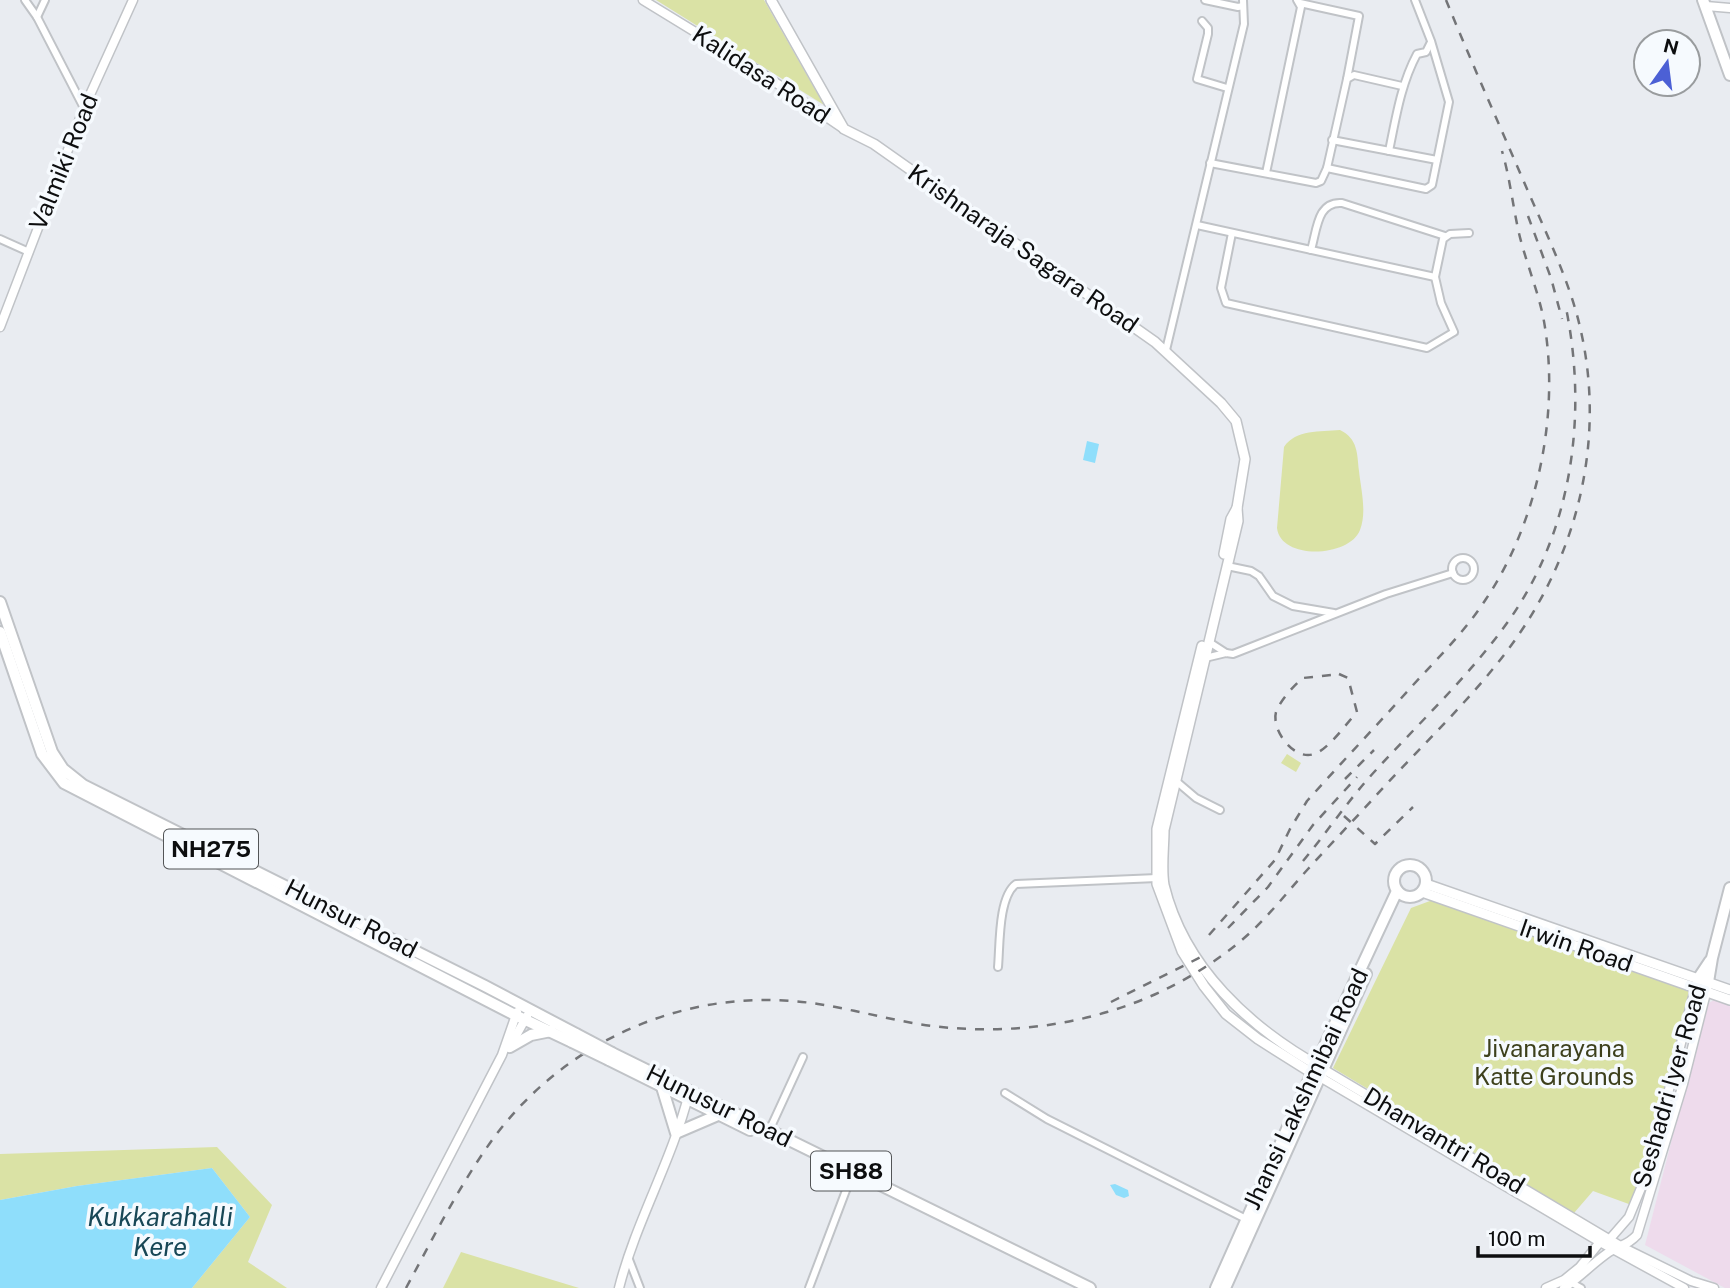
<svg xmlns="http://www.w3.org/2000/svg" width="1730" height="1288" font-family="'Public Sans',sans-serif">
  <rect width="100%" height="100%" fill="#e9ecf1"/>
  <!-- medical -->
  <path fill="#eedbec" d="M1720,996L1730,999V1288H1725L1645,1245L1706,1005Z"/>
  <!-- green -->
  <g fill="#dae2a5">
    <path d="M656,0H764L824,105Z"/>
    <path d="M1340,430C1358,439 1357,453 1359,471C1361,490 1367,512 1360,530C1350,557 1281,561 1277,528L1284,447C1296,429 1320,432 1340,430Z"/>
    <path d="M1287,754L1301,763L1296,772L1281,763Z"/>
    <path d="M1438,898L1697,986L1637,1207L1593,1191L1574,1213L1333,1068L1411,908Z"/>
    <path d="M217,1147L272,1205L248,1262L287,1288H192L250,1217L212,1168L77,1186L0,1200V1154Z"/>
    <path d="M461,1252L579,1288H443Z"/>
  </g>
  <!-- water -->
  <g fill="#8fdefb">
    <path d="M1087,441L1099,444L1095,463L1083,460Z"/>
    <path d="M212,1168L250,1217L192,1288H0V1200L77,1186Z"/>
    <path d="M1115,1184L1128,1190L1129,1196L1124,1198L1116,1195L1110,1185Z"/>
  </g>
  <g fill="none" stroke-linecap="round" stroke-linejoin="round">
    <defs>
      <g id="minor">
        <path d="M25,0L37,17L84,108"/>
        <path d="M1205,0L1238,7L1243,6"/>
        <path d="M1300,3L1359,16L1347,79"/>
        <path d="M37,17L45,0"/>
        <path d="M1202,21L1208,28V34L1197,79L1227,88"/>
        <path d="M1332,140L1437,160"/>
        <path d="M1389,151C1396,117 1401,84 1417,54L1426,52L1431,42"/>
        <path d="M1210,163L1316,183L1321,181L1327,168L1347,79L1354,75L1402,86"/>
        <path d="M1327,168L1426,189L1432,185L1449,102L1431,41L1415,0"/>
        <path d="M1266,173L1301,7L1297,0"/>
        <path d="M1197,225L1435,277"/>
        <path d="M1232,233L1221,288L1226,303L1427,348L1454,332L1441,303L1435,277L1443,239L1450,234L1469,233"/>
        <path d="M0,239L29,252"/>
        <path d="M1311,250C1317,230 1317,201 1342,203L1445,236"/>
        <path d="M1166,350L1244,24L1243,0"/>
        <circle cx="1463" cy="569" r="11"/>
        <path d="M1227,566L1251,571L1259,576L1273,596L1293,606L1334,613"/>
        <path d="M1209,642L1226,653"/>
        <path d="M1205,658L1226,653L1233,654L1386,594L1453,573"/>
        <path d="M1176,781L1196,798L1220,810"/>
        <path d="M998,967C1000,946 998,897 1016,884L1157,878"/>
        <path d="M1005,1093L1047,1119L1246,1219"/>
        <path d="M769,1131L803,1057"/>
        <path d="M628,1257L640,1288"/>
        <path d="M1572,1283L1581,1288"/>
        <path d="M809,1288L853,1172"/>
      </g>
      <g id="tertiary">
        <path d="M643,0L754,68L844,129"/>
        <path d="M1706,6L1730,8"/>
        <path d="M0,327L84,108L133,0"/>
        <path d="M509,1048L527,1016"/>
        <path d="M1323,1069L1622,1247L1691,1281L1714,1288"/>
        <path d="M1320,1077L1600,1242L1684,1288"/>
        <path d="M381,1288L502,1055L517,1012"/>
        <path d="M619,1288C636,1221 672,1161 689,1093"/>
        <path d="M1546,1288L1564,1280L1580,1267L1600,1242L1609,1240L1629,1217L1648,1171L1696,985"/>
        <path d="M1564,1288C1580,1277 1593,1263 1609,1252C1620,1244 1626,1247 1637,1235L1683,1084L1708,985"/>
      </g>
      <g id="secondary">
        <path d="M771,0L844,129L874,144L1155,342L1221,403L1236,421L1245,459L1237,508L1238,521L1164,830C1164,847 1161,868 1164,885C1184,968 1250,1028 1322,1068"/>
        <path d="M1224,554L1231,519L1237,508"/>
        <path d="M1202,646L1157,829V884L1182,951L1204,986L1226,1014L1258,1039L1315,1075"/>
        <path d="M1426,884L1730,990"/>
        <path d="M1422,892L1730,1000"/>
      </g>
      <g id="primary">
        <path d="M1703,0L1730,75"/>
        <path d="M0,602L52,752L63,769L83,785L485,986L576,1034"/>
        <path d="M0,632L42,754L64,783L515,1015L572,1042"/>
        <circle cx="1410" cy="881" r="16"/>
        <path d="M1698,979L1710,961"/>
        <path d="M1708,982L1712,958L1730,888"/>
        <path d="M510,1047L531,1035L551,1031"/>
        <path d="M612,1053L1090,1288"/>
        <path d="M609,1060L750,1130"/>
        <path d="M662,1087L676,1133L718,1115"/>
        <path d="M1216,1288L1312,1073L1397,891"/>
        <path d="M1225,1288L1366,974"/>
      </g>
    </defs>
    <!-- minor casing -->
    <use href="#minor" stroke="#c0c3c7" stroke-width="10"/>
    <!-- tertiary casing -->
    <use href="#tertiary" stroke="#c0c3c7" stroke-width="11"/>
    <!-- secondary casing -->
    <use href="#secondary" stroke="#c0c3c7" stroke-width="12"/>
    <!-- primary casing -->
    <use href="#primary" stroke="#c0c3c7" stroke-width="14"/>
    <!-- minor -->
    <use href="#minor" stroke="#fff" stroke-width="6"/>
    <!-- tertiary -->
    <use href="#tertiary" stroke="#fff" stroke-width="8"/>
    <!-- secondary -->
    <use href="#secondary" stroke="#fff" stroke-width="9"/>
    <!-- primary -->
    <use href="#primary" stroke="#fff" stroke-width="10"/>
    <!-- rail -->
    <g stroke="#737477" stroke-width="2.5" stroke-dasharray="9 9" stroke-linecap="butt">
      <path d="M1528,216L1551,278L1562,319"/>
      <path d="M1339,674L1348,678L1357,712C1346,724 1328,750 1314,754C1294,761 1271,730 1276,712C1280,701 1294,685 1303,678Z"/>
      <path d="M1345,779L1374,750"/>
      <path d="M1344,816L1375,844L1413,807"/>
      <path d="M1303,861C1328,831 1349,799 1376,770C1420,722 1469,676 1507,623C1572,533 1588,416 1566,308"/>
      <path d="M1228,928L1268,887L1313,825L1357,777"/>
      <path d="M1209,935L1275,860L1290,829L1307,801C1342,762 1379,723 1414,684C1439,657 1466,630 1486,599C1539,520 1561,409 1543,316C1536,284 1523,255 1517,224C1512,199 1509,175 1502,151"/>
      <path d="M1111,1002L1205,955"/>
      <path d="M406,1288C432,1240 458,1188 490,1143C564,1039 691,984 818,1004C863,1011 907,1025 952,1028C1003,1032 1058,1027 1107,1012C1159,997 1212,968 1252,931C1272,912 1289,890 1308,869C1329,846 1351,823 1372,800C1424,742 1488,685 1529,619C1587,526 1606,414 1575,308C1562,265 1542,224 1524,182C1498,122 1471,61 1446,0"/>
    </g>
    <defs>
      <g id="primary-bridge">
        <path d="M576,1034L612,1053"/>
        <path d="M572,1042L609,1060"/>
      </g>
    </defs>
    <!-- primary-bridge casing -->
    <use href="#primary-bridge" stroke="#c0c3c7" stroke-width="14" stroke-linecap="butt"/>
    <!-- primary-bridge -->
    <use href="#primary-bridge" stroke="#fff" stroke-width="10"/>
  </g>
  <g text-anchor="middle" stroke-width="7" stroke-linejoin="round" paint-order="stroke">
    <!-- shield labels -->
    <g fill="#f6fafe" stroke="#535557" stroke-width="2">
      <rect x="164" y="829.5" width="94" height="39" rx="5"/>
      <rect x="811" y="1151.5" width="80" height="39" rx="5"/>
    </g>
    <g font-size="23" font-weight="bold" fill="#0d0e0f">
      <text x="211" y="857">NH275</text>
      <text x="851" y="1179">SH88</text>
    </g>
    <!-- street labels -->
    <g font-size="24" fill="#0d0e0f" stroke="#f6fafe">
      <text transform="translate(761 75) rotate(33)" y="8">Kalidasa Road</text>
      <text transform="translate(64 162) rotate(-68)" y="8">Valmiki Road</text>
      <text transform="translate(1023 249) rotate(35)" y="8">Krishnaraja Sagara Road</text>
      <text transform="translate(351 919) rotate(27)" y="8">Hunsur Road</text>
      <text transform="translate(1576 946) rotate(19)" y="8">Irwin Road</text>
      <text transform="translate(1670 1086) rotate(-74)" y="8">Seshadri Iyer Road</text>
      <text transform="translate(1306 1089) rotate(-65)" y="8">Jhansi Lakshmibai Road</text>
      <text transform="translate(719 1106) rotate(26)" y="8">Hunusur Road</text>
      <text transform="translate(1444 1141) rotate(31)" y="8">Dhanvantri Road</text>
    </g>
    <!-- park labels -->
    <g font-size="24" fill="#3d401c" stroke="#f6fafe">
      <text x="1554" y="1057">Jivanarayana<tspan x="1554" dy="28">Katte Grounds</tspan></text>
    </g>
    <!-- water labels -->
    <g font-size="26" font-style="italic" fill="#184756" stroke="#f6fafe">
      <text x="160" y="1226">Kukkarahalli<tspan x="160" dy="30">Kere</tspan></text>
    </g>
  </g>
  <!-- north arrow -->
  <g transform="translate(1667 63) rotate(14)"><circle r="33" fill="#f6fafe" stroke="#999c9e" stroke-width="2"/>
  <path d="M0-5L12 26L0 18L-12 26Z" fill="#4c60d5"/>
  <text y="-10" font-size="19" font-weight="bold" text-anchor="middle" fill="#0d0e0f">N</text>
  </g>
  <!-- scale -->
  <path d="M1478 1246v10h112v-10" fill="none" stroke="#0d0e0f" stroke-width="3.5"/>
  <text x="1488" y="1246" font-size="21" fill="#0d0e0f" stroke="#f6fafe" stroke-width="5" paint-order="stroke">100 m</text>
</svg>
